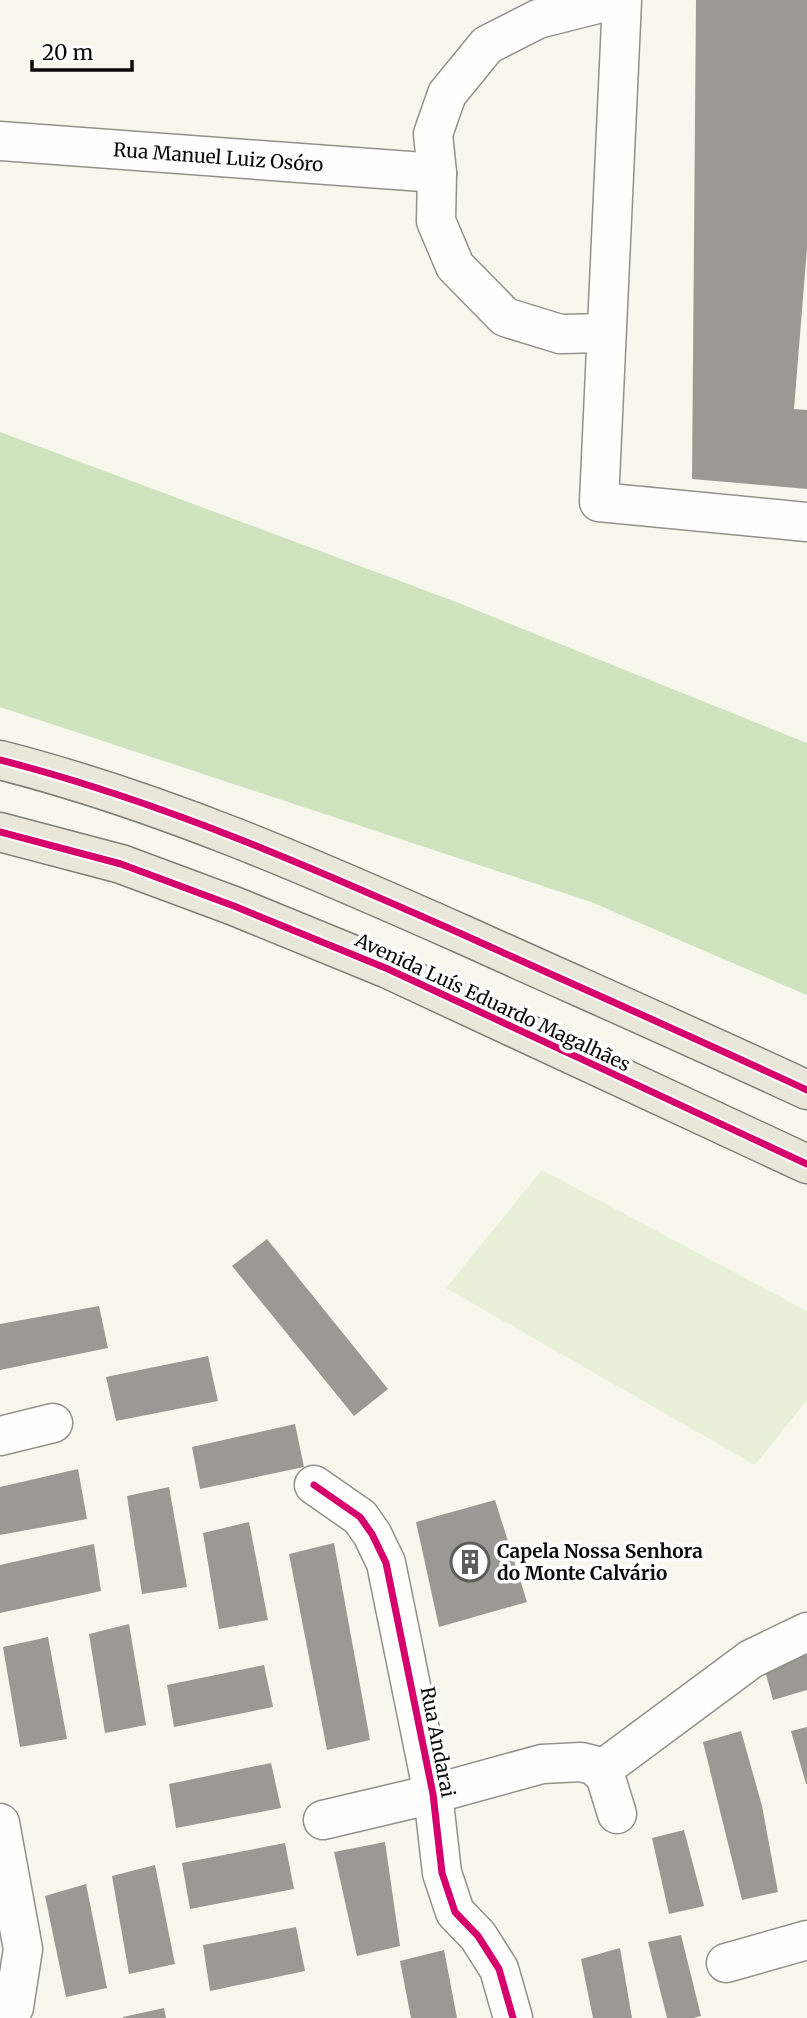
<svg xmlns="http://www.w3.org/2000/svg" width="807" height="2018" font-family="Merriweather,serif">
  <rect width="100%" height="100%" fill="#f8f7ed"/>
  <!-- forest -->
  <path fill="#cee3be" d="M0,432L451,600L807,743V995L591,902L0,707Z"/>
  <!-- pitch -->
  <path fill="#e8f0d8" d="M542,1170L807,1311V1400L755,1465L446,1288Z"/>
  <!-- building -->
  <g fill="#9a9993">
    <path d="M696,0H807V248L794,409L807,410V489L692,479Z"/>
    <path d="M267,1239L388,1389L354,1416L232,1266Z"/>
    <path d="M99,1306L108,1348L0,1370V1324Z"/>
    <path d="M208,1356L218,1401L116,1421L106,1377Z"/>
    <path d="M295,1424L304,1467L200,1489L192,1447Z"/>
    <path d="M78,1469L87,1519L0,1535V1487Z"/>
    <path d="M169,1487L187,1587L142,1594L127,1496Z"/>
    <path d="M495,1500L527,1602L439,1627L416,1522Z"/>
    <path d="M249,1522L268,1620L219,1629L203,1533Z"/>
    <path d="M334,1543L370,1740L327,1750L289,1554Z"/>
    <path d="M94,1544L101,1591L0,1613V1565Z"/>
    <path d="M129,1624L146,1725L105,1733L89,1634Z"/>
    <path d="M48,1637L67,1739L20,1747L3,1647Z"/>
    <path d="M807,1653V1690L773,1700L764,1667Z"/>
    <path d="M264,1665L273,1707L174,1727L167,1685Z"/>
    <path d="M807,1727V1784H806L791,1731Z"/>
    <path d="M741,1731L762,1806L778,1892L742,1900L703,1742Z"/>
    <path d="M271,1763L281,1808L176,1828L169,1784Z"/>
    <path d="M684,1830L704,1906L669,1914L652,1838Z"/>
    <path d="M385,1842L400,1946L357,1956L334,1852Z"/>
    <path d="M285,1843L294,1889L190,1909L182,1863Z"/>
    <path d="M155,1865L175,1964L129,1974L112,1876Z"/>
    <path d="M86,1884L107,1988L66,1997L45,1896Z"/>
    <path d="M296,1927L305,1971L210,1991L203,1945Z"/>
    <path d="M681,1935L701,2016L693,2018H667L648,1942Z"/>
    <path d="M620,1948L632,2018H593L581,1959Z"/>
    <path d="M444,1950L457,2018H411L400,1961Z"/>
    <path d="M164,2008L166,2018H123V2017Z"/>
  </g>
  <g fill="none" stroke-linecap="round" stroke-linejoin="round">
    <defs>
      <g id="minor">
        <path d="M622,0L599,502L807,522"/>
        <path id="s1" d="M0,141L437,173"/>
        <path d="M606,333L560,334L505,317L455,266L436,221L437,173L433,134L447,94L487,45L538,19L613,0"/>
        <path d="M0,1436L53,1423"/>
        <path d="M314,1485L360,1517L372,1534L386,1563L433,1794L442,1873L455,1912L478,1936L499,1969L513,2018"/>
        <path d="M600,1771L751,1659L807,1632"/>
        <path d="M323,1820L433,1794L542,1764L581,1762L593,1765L605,1775L617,1814"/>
        <path d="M0,1823L23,1949L14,2007L9,2018"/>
        <path d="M726,1963L807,1940"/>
      </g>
      <g id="major">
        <path d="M0,760C161,801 313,868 464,935C579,987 693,1037 807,1090"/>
        <path d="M0,832L121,864L234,906L388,969L807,1164"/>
      </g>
    </defs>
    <!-- minor casing -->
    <use href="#minor" stroke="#91918c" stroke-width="41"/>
    <!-- major casing -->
    <use href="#major" stroke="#7e7e7a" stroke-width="41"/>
    <!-- minor -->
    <use href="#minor" stroke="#fefefc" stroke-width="38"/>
    <!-- major -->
    <use href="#major" stroke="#e9e7d9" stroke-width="38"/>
    <defs>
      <g id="cycleway">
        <path d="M0,760C161,801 313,868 464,935C579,987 693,1037 807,1090"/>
        <path d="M0,832L121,864L234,906L388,969L807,1164"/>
        <path d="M314,1485L360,1517L372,1534L386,1563L433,1794L442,1873L455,1912L478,1936L499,1969L513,2018"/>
      </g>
    </defs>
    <!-- cycleway casing -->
    <use href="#cycleway" stroke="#fff" stroke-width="11"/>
    <!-- cycleway -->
    <use href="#cycleway" stroke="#d6006c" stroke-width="7"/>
  </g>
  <!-- icons -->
  <defs>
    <symbol id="building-ring" viewBox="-11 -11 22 22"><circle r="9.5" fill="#fff" stroke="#5d5d59" stroke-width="1.5"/><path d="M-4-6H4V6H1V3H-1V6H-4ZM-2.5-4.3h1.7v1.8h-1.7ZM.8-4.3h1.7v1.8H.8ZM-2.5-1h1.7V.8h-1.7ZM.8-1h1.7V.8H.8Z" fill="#5d5d59"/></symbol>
  </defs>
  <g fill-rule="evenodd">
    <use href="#building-ring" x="448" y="1540" width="44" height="44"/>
  </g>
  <g text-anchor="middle" stroke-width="7" stroke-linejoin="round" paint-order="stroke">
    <!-- street labels -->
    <g font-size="19" fill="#0a0a0a" stroke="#fff">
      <text dy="7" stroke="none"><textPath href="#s1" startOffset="219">Rua Manuel Luiz Osóro</textPath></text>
      <text transform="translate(493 1002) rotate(25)" y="7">Avenida Luís Eduardo Magalhães</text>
      <text transform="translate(438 1742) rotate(79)" y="7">Rua Andarai</text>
    </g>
    <!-- poi labels -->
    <g font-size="19" font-weight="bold" fill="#0a0a0a" stroke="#fff" text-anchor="start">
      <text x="497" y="1558">Capela Nossa Senhora<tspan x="497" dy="22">do Monte Calvário</tspan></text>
    </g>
  </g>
  <!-- scale -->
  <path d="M32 60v10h100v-10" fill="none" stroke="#0a0a0a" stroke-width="3.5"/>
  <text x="42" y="60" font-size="21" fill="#0a0a0a" stroke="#ffffff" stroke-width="5" paint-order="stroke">20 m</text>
</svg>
